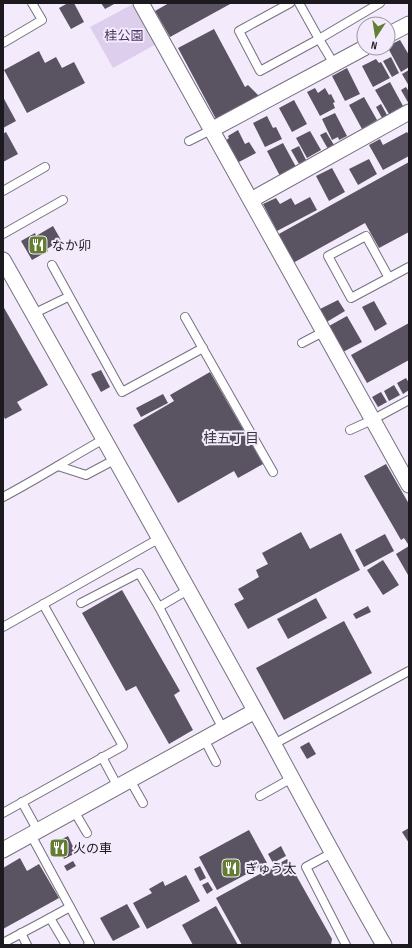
<svg xmlns="http://www.w3.org/2000/svg" width="412" height="948" font-family="'Sofia Sans Condensed','Noto Sans JP',sans-serif">
  <rect width="100%" height="100%" fill="#f3ebfc"/>
  <!-- green -->
  <path fill="#dcceec" d="M135,3L158,43L113,68L90,27Z"/>
  <!-- building -->
  <g fill="#5a5361">
    <path d="M68,3H74L84,22L71,29L59,8Z"/>
    <path d="M101,3H116L105,9Z"/>
    <path d="M169,3H232L170,37L155,11Z"/>
    <path d="M214,29L245,87L248,85L259,96L216,119L178,48Z"/>
    <path d="M400,40L409,55V67L401,72L388,48V46Z"/>
    <path d="M39,51L45,63L56,57L62,68L74,62L85,83L27,113L4,70Z"/>
    <path d="M391,57L399,73L392,77L383,61Z"/>
    <path d="M376,59L379,63L381,62L390,78L373,87L362,66Z"/>
    <path d="M347,68L360,94L345,101L332,76Z"/>
    <path d="M409,70V86L402,74Z"/>
    <path d="M390,82L403,106L389,114L375,90Z"/>
    <path d="M406,87L409,92V104L401,90Z"/>
    <path d="M315,88L318,93L325,88L329,95L331,94L335,102L333,103L335,108L320,116L307,92Z"/>
    <path d="M3,97L16,121L3,128Z"/>
    <path d="M364,97L377,120L362,129L349,105Z"/>
    <path d="M294,100L307,124L292,132L279,108Z"/>
    <path d="M381,104L387,115L382,118L376,107Z"/>
    <path d="M335,113L347,136L339,140L338,137L332,140L322,119Z"/>
    <path d="M267,116L273,128L276,127L282,139L265,147L253,123Z"/>
    <path d="M238,130L245,144L249,142L256,153L237,163L225,141L229,138L228,136Z"/>
    <path d="M310,131L321,150L307,158L296,138Z"/>
    <path d="M6,132L18,154L3,162V134Z"/>
    <path d="M326,132L334,145L328,149L320,135Z"/>
    <path d="M407,132L409,135V156L383,170L369,145L380,139L383,145Z"/>
    <path d="M283,143L296,167L280,176L267,151Z"/>
    <path d="M299,146L306,160L299,164L291,150Z"/>
    <path d="M369,159L377,174L358,185L349,169Z"/>
    <path d="M409,162V232L379,248L365,223L293,263L277,235Z"/>
    <path d="M332,168L345,192L329,201L316,176Z"/>
    <path d="M310,197L317,210L277,231L263,204L276,198L280,204L291,198L295,205Z"/>
    <path d="M53,226L61,240L47,249L48,251L32,260L21,241L35,233L36,236Z"/>
    <path d="M338,300L345,311L325,323L318,310Z"/>
    <path d="M374,301L387,324L375,331L362,307Z"/>
    <path d="M3,306L48,385L17,402L22,410L5,419L3,415Z"/>
    <path d="M347,316L362,342L343,352L329,326Z"/>
    <path d="M409,323V360L367,383L351,355Z"/>
    <path d="M101,370L110,387L101,392L91,374Z"/>
    <path d="M210,372L263,464L238,478L234,471L178,503L133,425L174,401L170,395Z"/>
    <path d="M406,378L409,383V390L403,394L397,383Z"/>
    <path d="M394,385L400,395L389,401L384,391Z"/>
    <path d="M381,392L387,402L378,407L372,397Z"/>
    <path d="M163,394L168,403L141,417L136,408Z"/>
    <path d="M386,464L409,504V543L408,544L404,538L401,540L364,476Z"/>
    <path d="M301,532L310,549L341,533L360,570L248,629L234,604L244,599L238,589L259,577L256,570L268,564L262,553Z"/>
    <path d="M385,534L394,551L364,567L355,550Z"/>
    <path d="M409,546V574L408,575L396,554Z"/>
    <path d="M383,560L399,585L383,595L367,570Z"/>
    <path d="M122,590L180,691L174,695L193,730L169,744L136,686L126,691L82,613Z"/>
    <path d="M316,598L327,618L288,639L277,619Z"/>
    <path d="M368,606L371,612L356,619L353,614Z"/>
    <path d="M344,621L372,673L284,720L256,668Z"/>
    <path d="M309,742L316,754L307,759L300,747Z"/>
    <path d="M409,828V843L402,832Z"/>
    <path d="M249,830L267,863L217,890L199,857Z"/>
    <path d="M68,836L76,853L64,859L56,842Z"/>
    <path d="M281,846L286,856L273,863L268,854Z"/>
    <path d="M20,858L27,871L39,864L59,898L3,929V868Z"/>
    <path d="M287,859L332,939L331,945H242L216,898Z"/>
    <path d="M73,861L76,866L67,871L64,866Z"/>
    <path d="M200,866L206,878L200,881L194,869Z"/>
    <path d="M186,875L200,901L147,929L133,903L152,893L149,889L163,881L165,886Z"/>
    <path d="M208,882L213,890L207,894L202,885Z"/>
    <path d="M127,904L140,927L113,941L100,918Z"/>
    <path d="M216,906L238,945H193L182,925Z"/>
  </g>
  <g fill="none" stroke-linecap="round" stroke-linejoin="round">
    <defs>
      <g id="lane">
        <path d="M290,3L239,31L260,71L319,39L299,3"/>
        <path d="M3,43L42,20L32,3"/>
        <path d="M334,64L319,39L380,3"/>
        <path d="M189,141L211,130"/>
        <path d="M3,191L45,167"/>
        <path d="M3,234L63,200"/>
        <path d="M52,265L122,392L203,348"/>
        <path d="M389,278L366,236L328,256L351,298L409,267"/>
        <path d="M33,314L68,297"/>
        <path d="M185,317L273,472"/>
        <path d="M302,343L323,332"/>
        <path d="M350,430L372,420L409,400"/>
        <path d="M58,466L86,475L116,459"/>
        <path d="M3,497C37,479 70,458 104,439"/>
        <path d="M188,590L159,607L223,729"/>
        <path d="M81,603L139,573L159,607"/>
        <path d="M3,627L160,538"/>
        <path d="M204,739L216,762"/>
        <path d="M274,744L409,671"/>
        <path d="M102,757L118,787"/>
        <path d="M130,780L143,803"/>
        <path d="M260,796L292,778"/>
        <path d="M22,802L38,831"/>
        <path d="M74,811L87,833"/>
        <path d="M3,813L123,746L43,604"/>
        <path d="M31,835L90,944L88,945"/>
        <path d="M332,853L306,867L346,945"/>
        <path d="M50,918L70,907"/>
        <path d="M21,933L27,945"/>
        <path d="M3,943L50,918L66,945"/>
      </g>
      <g id="street">
        <path d="M141,3L409,485"/>
        <path d="M388,35L409,24"/>
        <path d="M211,130L364,48"/>
        <path d="M251,200L409,112"/>
        <path d="M3,260C94,421 185,582 274,745C310,812 346,879 384,945"/>
        <path d="M3,850L255,711"/>
      </g>
    </defs>
    <!-- lane casing -->
    <use href="#lane" stroke="#77707e" stroke-width="10"/>
    <!-- street casing -->
    <use href="#street" stroke="#77707e" stroke-width="17"/>
    <!-- lane -->
    <use href="#lane" stroke="#fff" stroke-width="8"/>
    <!-- street -->
    <use href="#street" stroke="#fff" stroke-width="15"/>
  </g>
  <!-- icons -->
  <defs>
    <symbol id="restaurant-square" viewBox="-11 -11 22 22"><rect x="-9" y="-9" width="18" height="18" rx="4" fill="#637e32" stroke="#f3ebfc"/><path d="M-5-6h1v4h1v-4h1v4h1v-4h1v5L-1.5 .5V6h-2V.5L-5-1ZM5-6V6H3V1.5H1.5Q1.5-4 5-6Z" fill="#fff"/></symbol>
  </defs>
  <g fill-rule="evenodd">
    <use href="#restaurant-square" x="27" y="234" width="22" height="22"/>
    <use href="#restaurant-square" x="48" y="837" width="22" height="22"/>
    <use href="#restaurant-square" x="220" y="857" width="22" height="22"/>
  </g>
  <g text-anchor="middle" stroke-width="4" stroke-linejoin="round" paint-order="stroke">
    <!-- park labels -->
    <g font-size="13" fill="#4c3463" stroke="#f3ebfc">
      <text x="124" y="40">桂公園</text>
    </g>
    <!-- poi labels -->
    <g font-size="13" fill="#1c191f" stroke="#f3ebfc" text-anchor="start">
      <text x="52" y="250">なか卯</text>
      <text x="73" y="853">火の車</text>
      <text x="245" y="873">ぎゅう太</text>
    </g>
    <!-- neighbourhood labels -->
    <g font-size="14" fill="#3a3441" stroke="#f3ebfc">
      <text x="231" y="443">桂五丁目</text>
    </g>
  </g>
  <!-- border -->
  <rect width="412" height="948" fill="none" stroke="#1c191f" stroke-width="8"/>
  <!-- north arrow -->
  <g transform="translate(376 36) rotate(192)"><circle r="19" fill="#f3ebfc" stroke="#9d97a4"/>
  <path d="M0-3L7 15L0 10L-7 15Z" fill="#637e32"/>
  <text y="-6" font-size="11" font-weight="bold" text-anchor="middle" fill="#1c191f">N</text>
  </g>
</svg>
